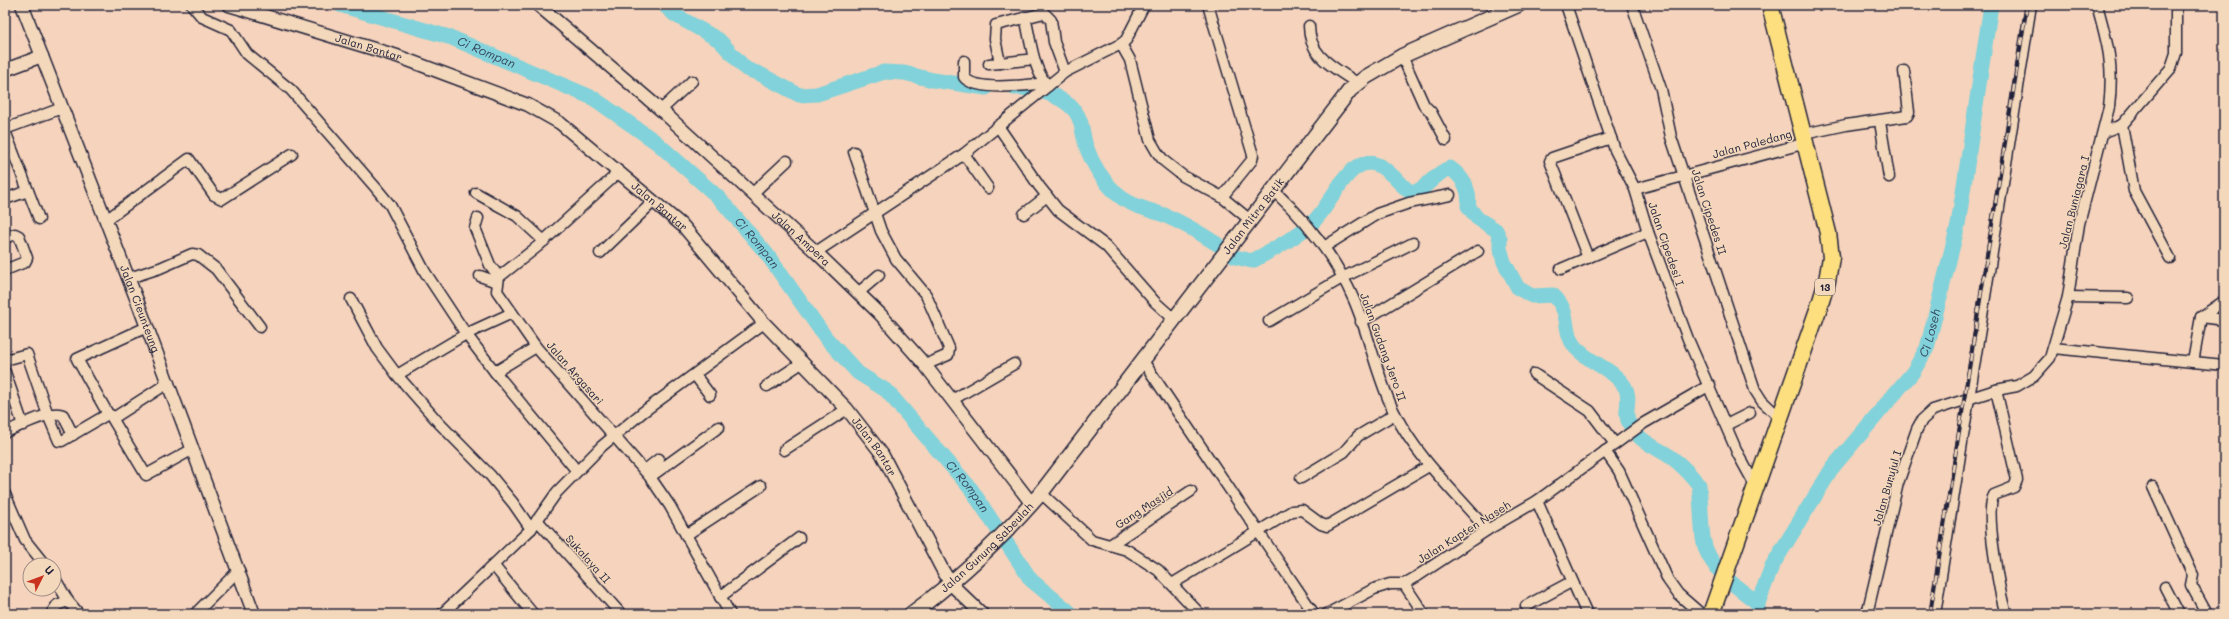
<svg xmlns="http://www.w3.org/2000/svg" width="2229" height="619" font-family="Mali,sans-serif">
  <rect width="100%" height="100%" fill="#f6d3bc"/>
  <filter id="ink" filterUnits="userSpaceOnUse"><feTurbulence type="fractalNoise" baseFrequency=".025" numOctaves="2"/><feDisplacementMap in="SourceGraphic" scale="8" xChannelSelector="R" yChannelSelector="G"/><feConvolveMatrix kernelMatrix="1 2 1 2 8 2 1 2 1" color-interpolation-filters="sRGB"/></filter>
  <g filter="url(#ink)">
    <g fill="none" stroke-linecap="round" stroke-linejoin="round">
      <!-- river -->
      <g stroke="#81d2da" stroke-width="15">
        <path id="s1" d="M340,5L452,38L593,98L656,142L719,198L766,253L826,338L858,373L887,391L971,489L1031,580L1072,614"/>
        <path d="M664,5L675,15L719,40L746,69L760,74L799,95L817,94L884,72L904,73L933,80L986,88"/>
        <path d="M1014,88C1034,87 1062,95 1075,111C1083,121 1082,134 1086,146C1092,163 1103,181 1117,194C1130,206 1148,209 1164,215C1183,223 1200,233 1217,244"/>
        <path d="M1235,257L1252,261C1273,250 1297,237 1314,221C1331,205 1345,163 1370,163C1386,164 1399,185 1412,193C1427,190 1434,173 1450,168C1463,177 1471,191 1468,206L1477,218L1496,230L1500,239V248L1504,262L1518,288L1532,296L1553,295C1572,312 1562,331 1575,347C1589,363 1614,369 1625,387C1632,399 1623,412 1629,423C1637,441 1656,447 1671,457C1682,465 1691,475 1699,485C1701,502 1701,521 1703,538C1707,567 1736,587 1758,603"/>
        <path id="s2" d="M1758,614V603L1772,566L1833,467L1913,372L1927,348L1958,225L1991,5"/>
      </g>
      <defs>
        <g id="minor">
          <path d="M192,5L202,17L231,30L247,54L291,90L376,188L390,205L425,272L466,334L495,372L577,471"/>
          <path d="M1208,5L1253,155L1252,160L1222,197"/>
          <path d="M1566,5L1615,150L1635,189L1648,232L1688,339L1738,454L1755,485"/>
          <path d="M1632,5L1661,89L1671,137L1755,390L1762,401L1780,418"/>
          <path d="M1025,17C1031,40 1032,68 1048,86"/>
          <path d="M1309,26C1309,57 1334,67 1357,83"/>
          <path d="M1121,44L1130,60L1150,140L1157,152L1164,161L1183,176L1222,197L1250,220"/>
          <path d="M1402,56L1424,105L1431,112L1446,140"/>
          <path d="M964,61V77C975,92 1029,85 1046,83"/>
          <path d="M1000,63L1034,59"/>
          <path d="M989,64L1000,63L995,39L996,25L1044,13L1051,20L1054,42L1065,72"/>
          <path d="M661,110L692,81"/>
          <path d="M1880,122L1889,177"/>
          <path d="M2122,125L2134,191L2170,258"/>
          <path d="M998,126L1039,186L1058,210L1106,246L1155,302L1175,320"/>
          <path d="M5,129L62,108"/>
          <path d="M5,131L39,219"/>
          <path d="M2103,132L2122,125L2171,68L2176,53V5"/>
          <path d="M1804,134L1846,125L1907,116L1909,112L1904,71"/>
          <path d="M854,152L881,231L896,259L926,295L949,348L948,355L925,365"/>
          <path d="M964,154L988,188"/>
          <path d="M618,173L537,247L499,277L497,291L536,347L650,477L670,506L730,614"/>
          <path d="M1635,189L1806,143"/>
          <path d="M1274,191C1308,222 1335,257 1354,300C1370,337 1377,378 1395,414C1418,459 1455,492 1487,530"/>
          <path d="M476,193L517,216L544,241"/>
          <path d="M753,193L787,161"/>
          <path d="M5,199L28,191"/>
          <path d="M1024,214L1047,196"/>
          <path d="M478,218L475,228L490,265L499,277"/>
          <path d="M106,220L189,159L214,195L222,199L292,154"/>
          <path d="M5,238L15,234L19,236L27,258L25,262L5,270"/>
          <path d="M1324,247L1377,214L1409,203L1450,195"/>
          <path d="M816,252L964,154L1065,72L1121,44L1126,40L1144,5"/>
          <path d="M600,253L654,201"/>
          <path d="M1588,258L1550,161L1552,158L1611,138"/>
          <path d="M1561,269L1648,232"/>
          <path d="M480,276L497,282"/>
          <path d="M129,278L160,268L192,254L198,255L216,269L260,327"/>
          <path d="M858,293L879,275"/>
          <path d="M2068,297L2128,298"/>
          <path d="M351,299L377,348L397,375"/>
          <path d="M512,313L466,334L397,375L439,423L490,475L513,503L531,529"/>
          <path d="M2201,317L2224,320"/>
          <path d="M1269,321L1342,278L1413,243"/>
          <path d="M1361,322L1478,251"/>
          <path d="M2053,348L2193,362L2201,317L2224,301"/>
          <path d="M5,360L27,354L48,415L59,441H62L108,414L115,417L168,383"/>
          <path d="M1143,361L1314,614"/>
          <path d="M2193,362L2224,365"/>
          <path d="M5,372L23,425"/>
          <path d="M495,372L536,347"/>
          <path d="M1534,374L1590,411L1615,444"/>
          <path d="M695,375L710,395"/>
          <path d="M767,386L803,362"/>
          <path d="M1996,390L2017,480L2014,487L1994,495C1984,510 2000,595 2006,614"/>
          <path d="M952,400L1014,364"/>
          <path d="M108,414L77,359L147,327"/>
          <path d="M112,418L146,475L193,449"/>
          <path d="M1726,425L1750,413"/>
          <path d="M5,432C19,427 50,409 63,415L73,435"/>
          <path d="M784,450L847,409"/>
          <path d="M1605,451L1619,471L1668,580L1678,594L1701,614"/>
          <path d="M645,470L659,459"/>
          <path d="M650,477L719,427"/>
          <path d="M1301,478L1344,452L1358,436L1395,414"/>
          <path d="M2153,487L2193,575L2191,585L2207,614"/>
          <path d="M1041,493L1092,540L1127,550L1158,570L1200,614"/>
          <path d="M5,494L25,540L45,565"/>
          <path d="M1537,501L1587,614"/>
          <path d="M537,520L621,614"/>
          <path d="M686,535L761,486"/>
          <path d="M1110,545L1191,491"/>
          <path d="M494,566L533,614"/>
          <path d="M54,577L68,601"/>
          <path d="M1172,584L1292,511L1302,510L1321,524L1327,526L1429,466"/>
          <path d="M1404,584L1424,614"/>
          <path d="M2165,587L2179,614"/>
          <path d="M720,597L799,538"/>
          <path d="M1526,606L1571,582"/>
          <path d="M51,614L57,605L68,601L79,614"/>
          <path d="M195,614L239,570"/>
          <path d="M442,614L531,529L557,492L602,446L643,412L764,323"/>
          <path d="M1327,614L1374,589L1390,584H1404L1416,577L1487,530L1537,501L1644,423L1710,385"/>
          <path d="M1867,614L1898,483L1917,429L1922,420L1933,410L1996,390L2017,386L2034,376L2050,358L2068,297L2079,224L2109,107C2114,66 2108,44 2097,5"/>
          <path d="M1935,614L2031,5"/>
        </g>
        <g id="tertiary">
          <path id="s3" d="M22,5L138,303L254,614"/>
          <path id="s4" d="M229,5L397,56L528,105L560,123L684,227L764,323L847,409L882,454L942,569L951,584L982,614"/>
          <path id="s5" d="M538,5L661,110L816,252L880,314L925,365L1032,504"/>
          <path d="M5,70L42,56"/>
        </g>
        <g id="secondary">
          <path id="s6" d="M911,614C959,579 1002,538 1041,493L1350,90L1366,77L1402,56L1518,5"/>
        </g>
        <path id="trunk" d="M1711,614L1820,304L1827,281L1831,257L1828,233L1770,5"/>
      </defs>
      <!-- minor casing -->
      <use href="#minor" stroke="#22223b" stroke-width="13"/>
      <!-- tertiary casing -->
      <use href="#tertiary" stroke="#22223b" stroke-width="15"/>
      <!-- secondary casing -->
      <use href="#secondary" stroke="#22223b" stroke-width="17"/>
      <!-- trunk casing -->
      <use href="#trunk" stroke="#22223b" stroke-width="19"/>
      <!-- minor -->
      <use href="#minor" stroke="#f4d8bb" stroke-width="10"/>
      <!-- tertiary -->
      <use href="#tertiary" stroke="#f4d8bb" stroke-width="12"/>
      <!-- secondary -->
      <use href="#secondary" stroke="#f4d8bb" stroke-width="14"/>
      <!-- trunk -->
      <use href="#trunk" stroke="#fddf80" stroke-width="16"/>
      <defs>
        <path id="rail" d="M1930,614L2027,5"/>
      </defs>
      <!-- rail casing -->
      <use href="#rail" stroke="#22223b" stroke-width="4"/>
      <!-- rail -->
      <use href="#rail" stroke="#f4d8bb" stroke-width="2.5" stroke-dasharray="8" stroke-linecap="butt"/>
    </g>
  </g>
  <g text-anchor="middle" stroke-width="3" stroke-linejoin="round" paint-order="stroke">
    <!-- shield labels -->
    <rect fill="#f4d8bb" stroke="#615961" stroke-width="1" x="1815" y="279" width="20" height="16" rx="3"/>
    <g font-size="10" font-weight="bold" fill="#22223b">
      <text x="1825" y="291">13</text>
    </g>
    <!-- street labels -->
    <g font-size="11" fill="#22223b" stroke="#f4d8bb">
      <text dy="4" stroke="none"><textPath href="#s4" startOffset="146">Jalan Bantar</textPath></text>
      <text transform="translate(1752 144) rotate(-15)" y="4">Jalan Paledang</text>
      <text transform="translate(2074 202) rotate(-76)" y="4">Jalan Buniagara I</text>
      <text dy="4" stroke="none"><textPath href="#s4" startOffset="482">Jalan Bantar</textPath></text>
      <text transform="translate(1709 212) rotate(72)" y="4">Jalan Cipedes II</text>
      <text dy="4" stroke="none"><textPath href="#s6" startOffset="527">Jalan Mitra Batik</textPath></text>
      <text dy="4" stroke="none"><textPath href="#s5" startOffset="352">Jalan Ampera</textPath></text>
      <text transform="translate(1666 244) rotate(71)" y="4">Jalan Cipedesi I</text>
      <text dy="4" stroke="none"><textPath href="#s3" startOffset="326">Jalan Cieunteung</textPath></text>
      <text transform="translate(1383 347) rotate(70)" y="4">Jalan Gudang Jero II</text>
      <text transform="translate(575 373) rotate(49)" y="4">Jalan Argasari</text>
      <text dy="4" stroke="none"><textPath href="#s4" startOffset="805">Jalan Bantar</textPath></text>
      <text transform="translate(1887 488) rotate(-74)" y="4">Jalan Burujul I</text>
      <text transform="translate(1144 508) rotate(-33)" y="4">Gang Masjid</text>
      <text transform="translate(1464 532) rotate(-32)" y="4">Jalan Kapten Naseh</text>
      <text dy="4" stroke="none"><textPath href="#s6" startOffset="101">Jalan Gunung Sabeulah</textPath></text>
      <text transform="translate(588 559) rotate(48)" y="4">Sukalaya II</text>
    </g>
    <!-- water labels -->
    <g font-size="12" font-style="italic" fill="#35455b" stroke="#f4d8bb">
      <text dy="4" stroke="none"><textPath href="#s1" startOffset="154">Ci Rompan</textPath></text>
      <text dy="4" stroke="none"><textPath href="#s1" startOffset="490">Ci Rompan</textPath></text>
      <text dy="4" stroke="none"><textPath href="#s2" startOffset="334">Ci Loseh</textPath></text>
      <text dy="4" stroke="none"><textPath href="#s1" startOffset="814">Ci Rompan</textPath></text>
    </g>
  </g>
  <!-- margin -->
  <rect width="2229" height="619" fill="none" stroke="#f4d8bb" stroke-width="20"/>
  <rect x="10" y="10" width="2209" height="599" fill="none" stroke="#22223b" stroke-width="1.5" filter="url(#ink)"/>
  <!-- north arrow -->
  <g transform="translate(42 577) rotate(48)"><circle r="19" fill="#f4d8bb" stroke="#a08f88"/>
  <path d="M0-3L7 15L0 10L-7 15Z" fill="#c8321e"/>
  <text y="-6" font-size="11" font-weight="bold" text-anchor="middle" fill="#22223b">U</text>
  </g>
</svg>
